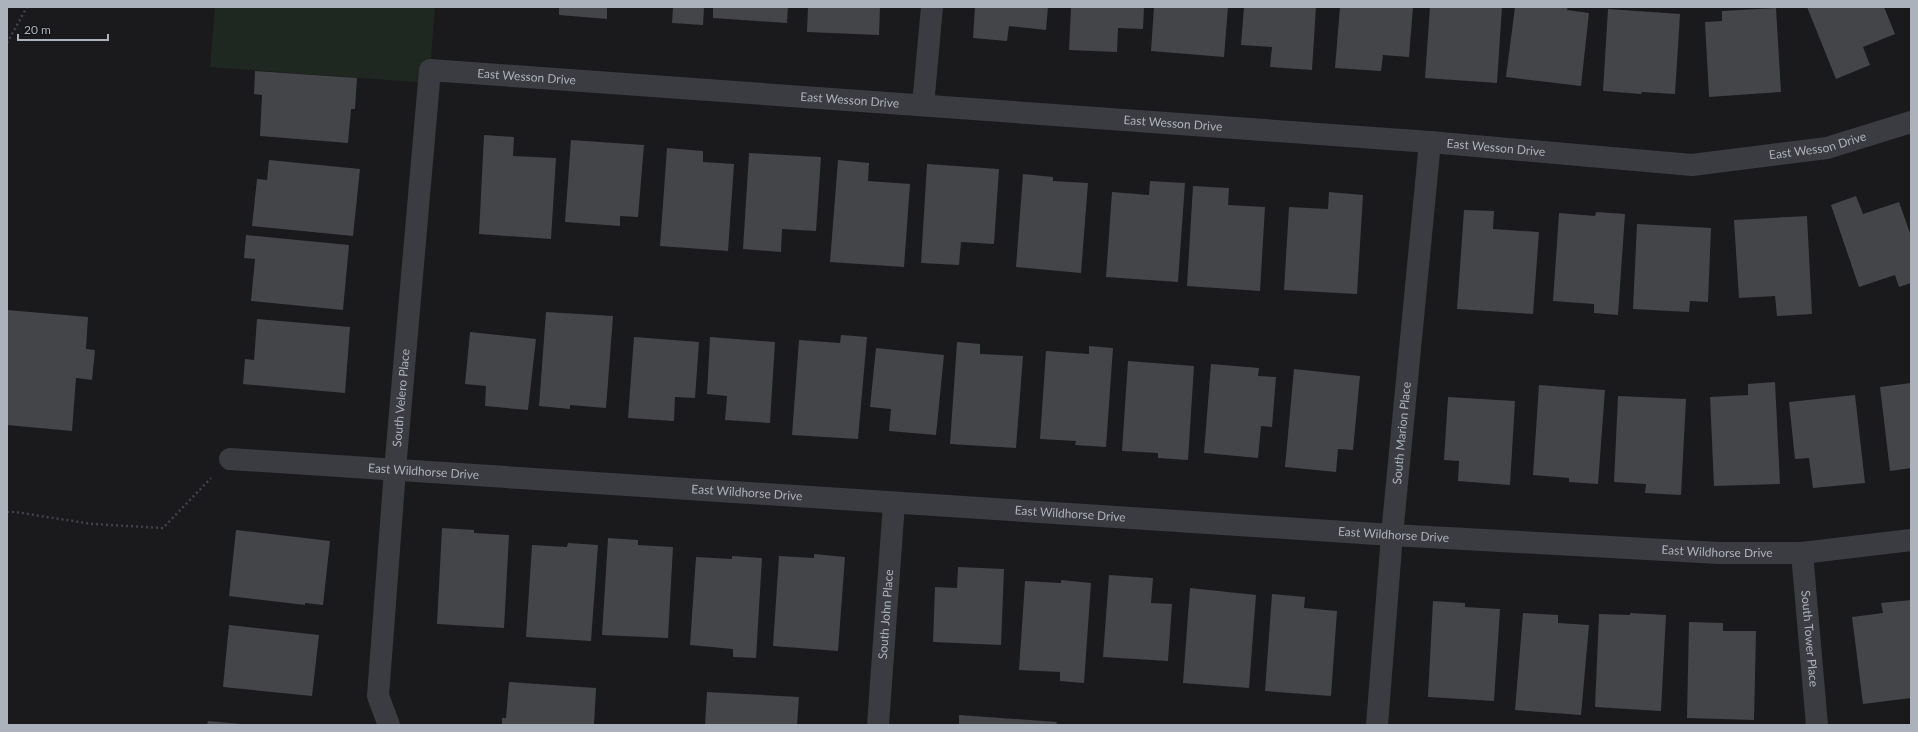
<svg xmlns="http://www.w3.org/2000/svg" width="1918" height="732" font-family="Lato,sans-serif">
  <rect width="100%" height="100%" fill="#1a1a1c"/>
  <!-- green -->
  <path fill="#1f2820" d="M215,7H435L429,83L210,67Z"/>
  <!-- building -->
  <g fill="#444549">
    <path d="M559,7H607V19L559,15Z"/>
    <path d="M673,7H704L703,25L672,23Z"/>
    <path d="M713,7H788L787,23L713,18Z"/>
    <path d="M808,7H880L879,35L807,32Z"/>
    <path d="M975,7H1048L1046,30L1009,26L1007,41L973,38Z"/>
    <path d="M1071,7H1144L1143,29L1118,28L1117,52L1069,50Z"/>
    <path d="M1154,7H1228L1224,57L1151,51Z"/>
    <path d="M1244,7H1316L1312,70L1270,67L1272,47L1241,45Z"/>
    <path d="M1340,7H1413L1409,57L1383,55L1381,71L1335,68Z"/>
    <path d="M1430,7H1502L1497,83L1425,78Z"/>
    <path d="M1515,7H1568L1567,10L1589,13L1581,86L1506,77Z"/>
    <path d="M1807,7H1884L1895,34L1863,47L1870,65L1836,79Z"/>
    <path d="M1776,8L1781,92L1709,97L1705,22L1722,21V11Z"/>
    <path d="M1608,9L1680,14L1675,94L1642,92L1641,94L1603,91Z"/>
    <path d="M255,71L357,78L355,109H351L348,143L260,136L262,95L254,94Z"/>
    <path d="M484,135L514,137L513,156L556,158L551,239L479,234Z"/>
    <path d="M571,140L644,145L638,217L620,216V226L565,222Z"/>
    <path d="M667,148L703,151V162L734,164L728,251L660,246Z"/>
    <path d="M749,153L821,157L816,231L782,229L781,252L743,249Z"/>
    <path d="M269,160L360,169L353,236L252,226L257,179L267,180Z"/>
    <path d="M838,160L869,163L868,181L910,184L904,267L830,262Z"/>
    <path d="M927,164L999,169L994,244L961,242L959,265L921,263Z"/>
    <path d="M1023,174L1053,177V181L1088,183L1081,273L1016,267Z"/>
    <path d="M1150,181L1185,183L1178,282L1106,277L1112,192L1149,195Z"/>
    <path d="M1193,186L1229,188L1228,205L1265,207L1260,291L1187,286Z"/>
    <path d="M1329,192L1363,195L1357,294L1284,290L1289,207L1328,209Z"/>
    <path d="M1856,196L1863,214L1899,202L1911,236V283L1899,287L1895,275L1859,287L1831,205Z"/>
    <path d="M1464,210L1494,211L1493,229L1539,232L1533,314L1457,309Z"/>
    <path d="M1596,212L1625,214L1618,315L1594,313V304L1553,301L1559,213L1595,216Z"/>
    <path d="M1807,216L1812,314L1777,316L1775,296L1739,298L1734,220Z"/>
    <path d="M1637,224L1711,228L1708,302L1690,301L1689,312L1633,309Z"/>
    <path d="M246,235L349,245L343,310L251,301L255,259L244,258Z"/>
    <path d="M7,310L88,317L86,349L95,350L92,380L76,378L72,431L7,425Z"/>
    <path d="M546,312L613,316L606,408L570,405V409L539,406Z"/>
    <path d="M257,319L350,327L345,393L243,384L245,359L254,360Z"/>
    <path d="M470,332L536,339L528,410L485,406L486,386L465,384Z"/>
    <path d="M841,335L867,337L858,439L792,435L799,340L840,343Z"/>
    <path d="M634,337L699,342L695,398L675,397L674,421L628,418Z"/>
    <path d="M710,337L775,342L770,423L725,420L727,396L707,394Z"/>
    <path d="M957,342L980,344V354L1023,356L1016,448L950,444Z"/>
    <path d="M1089,346L1113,348L1106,447L1075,445L1076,441L1040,439L1046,351L1089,354Z"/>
    <path d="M876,348L944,355L936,435L889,431L891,409L870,407Z"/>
    <path d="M1128,361L1194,366L1188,460L1158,458V453L1122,451Z"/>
    <path d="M1211,364L1259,368L1258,376L1276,377L1272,427L1261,426L1258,458L1204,453Z"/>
    <path d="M1294,369L1360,376L1353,450L1338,449L1336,472L1285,467Z"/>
    <path d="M1775,382L1780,484L1714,486L1710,397L1748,395V384Z"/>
    <path d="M1911,383V468L1890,471L1880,387Z"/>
    <path d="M1539,385L1605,390L1598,484L1569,482V478L1533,475Z"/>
    <path d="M1855,395L1865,483L1813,488L1809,458L1795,459L1789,402Z"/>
    <path d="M1618,396L1686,399L1681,495L1645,493L1646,484L1614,482Z"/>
    <path d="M1448,397L1515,401L1510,485L1458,481L1459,461L1444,460Z"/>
    <path d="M442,528L474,530V533L509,535L504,628L437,624Z"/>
    <path d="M236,530L330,541L323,605L305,603V605L229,596Z"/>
    <path d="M608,538L638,540V545L673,547L668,638L602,635Z"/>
    <path d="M568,543L598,545L591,641L526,637L532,545L567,547Z"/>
    <path d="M814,554L845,557L838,651L773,646L779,556L814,558Z"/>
    <path d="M732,556L762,558L756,658L733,657V649L690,645L696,557L732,559Z"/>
    <path d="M958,567L1004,569L1001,645L933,642L935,587L957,588Z"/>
    <path d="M1109,575L1153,578L1151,603L1172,604L1168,661L1103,657Z"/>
    <path d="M1061,580L1091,583L1084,683L1060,681V672L1019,670L1025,581L1061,583Z"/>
    <path d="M1190,588L1256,595L1249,688L1183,683Z"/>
    <path d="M1272,594L1305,597L1304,608L1337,611L1331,696L1265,691Z"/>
    <path d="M1911,600V698L1863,704L1852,617L1883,613L1881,603Z"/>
    <path d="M1433,601L1465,603V607L1500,609L1494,701L1428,697Z"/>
    <path d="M1523,613L1558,615V623L1589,625L1581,715L1515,710Z"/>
    <path d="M1630,613L1666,615L1661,711L1595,707L1599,614L1630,615Z"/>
    <path d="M1689,622L1723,623V631H1756L1754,720L1687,718Z"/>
    <path d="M229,625L319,635L312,696L223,687Z"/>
    <path d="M509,682L596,688L594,725H502V718H506Z"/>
    <path d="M707,692L799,697L797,725H705Z"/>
    <path d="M959,715L1057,722L1056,725H959Z"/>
    <path d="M208,721L241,724V725H207Z"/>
  </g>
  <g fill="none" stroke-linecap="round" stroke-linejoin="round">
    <!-- path -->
    <g stroke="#404349" stroke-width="2.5" stroke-dasharray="2 3" stroke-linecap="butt">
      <path d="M7,43L27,7"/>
      <path d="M7,512H15L92,524L163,528L211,478"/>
    </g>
    <!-- minor -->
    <g stroke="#3a3c41" stroke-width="22">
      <path d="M923,105L932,7"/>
      <path id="s1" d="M230,459L1392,535L1719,553H1802L1911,540"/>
      <path id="s2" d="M1802,553L1817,725"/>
      <path id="s3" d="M389,725L378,696L395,470L430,70L1430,142L1692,165L1827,148L1911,122"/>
      <path id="s4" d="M878,725L894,503"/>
      <path id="s5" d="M1377,725L1392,535L1430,142"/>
    </g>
  </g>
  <g text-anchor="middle" stroke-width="3.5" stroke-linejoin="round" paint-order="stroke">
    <!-- street labels -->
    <g font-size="12" fill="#acb2bc" stroke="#151517">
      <text dy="4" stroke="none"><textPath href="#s3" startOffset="756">East Wesson Drive</textPath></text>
      <text dy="4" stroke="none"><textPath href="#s3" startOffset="1080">East Wesson Drive</textPath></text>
      <text dy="4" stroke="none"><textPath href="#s3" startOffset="1404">East Wesson Drive</textPath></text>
      <text dy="4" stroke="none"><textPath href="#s3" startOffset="2052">East Wesson Drive</textPath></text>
      <text dy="4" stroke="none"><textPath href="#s3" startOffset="1728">East Wesson Drive</textPath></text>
      <text dy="4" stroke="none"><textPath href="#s3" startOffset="330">South Velero Place</textPath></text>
      <text dy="4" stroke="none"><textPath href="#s5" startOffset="293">South Marion Place</textPath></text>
      <text dy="4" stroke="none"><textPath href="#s1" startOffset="194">East Wildhorse Drive</textPath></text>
      <text dy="4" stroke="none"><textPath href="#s1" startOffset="518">East Wildhorse Drive</textPath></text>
      <text dy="4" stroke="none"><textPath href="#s1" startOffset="842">East Wildhorse Drive</textPath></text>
      <text dy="4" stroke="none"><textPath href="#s1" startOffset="1166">East Wildhorse Drive</textPath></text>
      <text dy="4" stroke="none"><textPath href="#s1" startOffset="1490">East Wildhorse Drive</textPath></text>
      <text dy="4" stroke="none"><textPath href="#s4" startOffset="111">South John Place</textPath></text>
      <text dy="4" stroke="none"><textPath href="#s2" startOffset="86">South Tower Place</textPath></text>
    </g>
  </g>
  <!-- border -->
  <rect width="1918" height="732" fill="none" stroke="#acb2bc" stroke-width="16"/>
  <!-- scale -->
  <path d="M18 34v6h90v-6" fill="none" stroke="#acb2bc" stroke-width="2"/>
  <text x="24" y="34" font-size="12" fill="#acb2bc" stroke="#151517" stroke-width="3" paint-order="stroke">20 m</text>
</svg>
